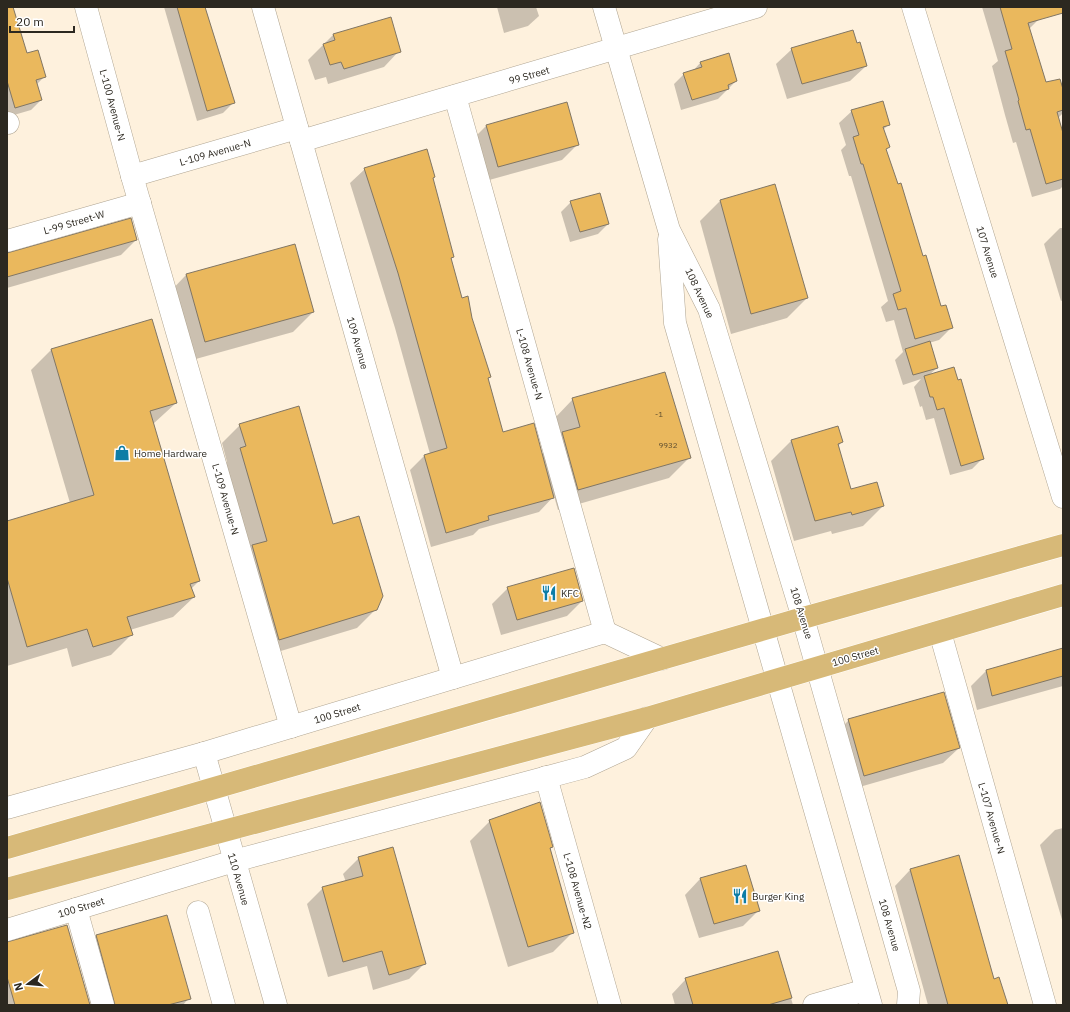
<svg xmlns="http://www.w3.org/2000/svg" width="1070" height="1012" font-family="'IBM Plex Sans',sans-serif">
  <rect width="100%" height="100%" fill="#fef1dd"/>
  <!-- shadow -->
  <g fill="#0003">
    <path d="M7,7H11L26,54L45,76L36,85L41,100L31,110L7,117Z"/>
    <path d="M164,7H205L233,103L223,113L197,121Z"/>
    <path d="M497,7H536L539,16L528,26L504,33Z"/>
    <path d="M982,7H1035L1038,20L1029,29L1045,83L1063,93V113L1058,118L1063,137V186L1060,189L1032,197L1016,142L1013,143L1005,115L992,66L998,61Z"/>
    <path d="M333,35L399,51L384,67L328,84L326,77L315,80L308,60Z"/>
    <path d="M792,49L866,66L850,81L787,99L776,64Z"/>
    <path d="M701,62L736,81L718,99L681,110L674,84L684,74L692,72Z"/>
    <path d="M566,103L578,144L562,160L482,182L471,141L486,126Z"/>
    <path d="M852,111L889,124L883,130L889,147L885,150L940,308L951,328L939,340L929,343L937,368L929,375L982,459L972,469L950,475L934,418L926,420L922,406L920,407L914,387L921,379L903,385L895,360L903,352L894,320L886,322L881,307L888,301L851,176H849L841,150L846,145L839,123Z"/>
    <path d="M365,169L434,177L432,179L453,257L450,260L462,299L471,318L490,377L487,380L502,433L541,455L558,438L553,420L573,399L689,458L669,478L558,510L554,496L539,512L479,529L473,535L431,547L410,470L424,456L430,454L395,328L350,183Z"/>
    <path d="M775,186L807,298L787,318L731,334L700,221L720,201Z"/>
    <path d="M571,202L608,224L598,234L570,242L561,212Z"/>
    <path d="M1060,228H1063V300L1061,301L1044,244Z"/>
    <path d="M136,240L121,255L7,288V254Z"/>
    <path d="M294,245L313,312L293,332L185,362L166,296L186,275Z"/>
    <path d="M151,320L176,403L153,424L199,581L191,589L194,597L173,617L130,630L131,635L111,655L72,667L67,648L7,666V522L70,503L31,370L51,350Z"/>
    <path d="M240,425L332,525L376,609L357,628L261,657L222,467L227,462L222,443Z"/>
    <path d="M791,441L842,442L838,446L850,490L883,506L863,526L832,534L831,531L794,541L771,461Z"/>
    <path d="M508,588L582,601L567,616L501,635L492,604Z"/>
    <path d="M1063,649V686L977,710L971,686L986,671Z"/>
    <path d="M849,720L959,748L943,763L849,790L833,736Z"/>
    <path d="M490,821L552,847L549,850L573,932L553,952L508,967L470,841Z"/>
    <path d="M1063,828V923L1040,845L1055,830Z"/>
    <path d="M958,857L993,980L1007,1005H928L895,886L910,870Z"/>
    <path d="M359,858L424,964L409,979L373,990L367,966L328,977L307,904L323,888L346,882L343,874Z"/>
    <path d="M700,879L759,910L743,926L699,938L685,895Z"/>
    <path d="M97,935L189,998L183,1005H91L77,955Z"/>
    <path d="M7,943L89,1005H7Z"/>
    <path d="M777,952L793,1005H675L672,994L686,979Z"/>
  </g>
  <!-- building -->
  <g fill="#eab85d" stroke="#817664">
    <path d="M7,7H13L27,53L38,50L46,77L36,80L42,100L15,108L7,81Z"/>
    <path d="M177,7H205L235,103L207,111Z"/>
    <path d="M1000,7H1063V13L1028,23L1046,82L1060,79L1063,89V110L1057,112L1063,133V179L1046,184L1030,129L1026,130L1018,101L1019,100L1005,51L1012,49Z"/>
    <path d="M391,17L401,52L344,69L341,62L330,65L323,44L335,40L333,34Z"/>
    <path d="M853,30L857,43L860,42L867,66L802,84L791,48Z"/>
    <path d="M729,53L737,81L728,85L729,89L692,100L683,73L702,67L700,62Z"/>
    <path d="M883,101L890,125L883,127L890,147L886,149L898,184L901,183L923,256L926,255L941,306L946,305L953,328L915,339L906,308L898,310L893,294L901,291L863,164H861L853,137L859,135L851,110Z"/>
    <path d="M567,102L579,145L498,167L486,125Z"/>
    <path d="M427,149L435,177L433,178L454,257L451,258L462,298L468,296L472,318L491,377L488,378L503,432L534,423L554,498L488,516L489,520L446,533L424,455L447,448L398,273L364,168Z"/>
    <path d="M775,184L808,298L751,314L720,200Z"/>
    <path d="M600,193L609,224L580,232L570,201Z"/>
    <path d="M131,218L137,240L7,277V253Z"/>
    <path d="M295,244L314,312L205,342L186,274Z"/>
    <path d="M152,319L177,403L150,411L200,581L190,584L195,597L127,617L133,635L93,647L87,629L27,647L7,578V521L94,495L51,349Z"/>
    <path d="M930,341L938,368L913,375L905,349Z"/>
    <path d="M954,367L958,380L961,379L984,459L961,466L944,408L937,410L933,397H930L924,376Z"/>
    <path d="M665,372L691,458L578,490L562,432L580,427L572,398Z"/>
    <path d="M299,406L333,524L359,516L383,596L377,610L279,640L252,545L267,541L240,448L246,446L239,424Z"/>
    <path d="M838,426L843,442L838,444L851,489L877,482L884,506L852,515L851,512L815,521L791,440Z"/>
    <path d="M574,568L583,601L517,620L507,587Z"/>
    <path d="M1063,648V676L992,696L986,670Z"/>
    <path d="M944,692L960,748L864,776L848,719Z"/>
    <path d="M540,802L553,847L550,848L574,933L528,947L489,820Z"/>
    <path d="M393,847L426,964L389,975L382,951L343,962L322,887L363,876L358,857Z"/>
    <path d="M959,855L994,979L999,977L1008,1005H948L910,869Z"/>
    <path d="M746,865L760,911L714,924L700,878Z"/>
    <path d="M167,915L191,999L168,1005H115L96,935Z"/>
    <path d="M67,925L90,1005H15L7,977V942Z"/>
    <path d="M778,951L792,998L768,1005H693L685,978Z"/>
  </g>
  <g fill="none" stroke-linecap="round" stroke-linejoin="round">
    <defs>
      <g id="minor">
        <path d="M86,7L132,176L291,727"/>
        <path d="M263,7L453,678"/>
        <path d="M604,7L669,230L709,309L803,618L909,991L908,1005"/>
        <path d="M913,7L1063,497"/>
        <path d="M455,96L605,632"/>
        <path d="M7,123H8"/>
        <path d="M301,141L756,7"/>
        <path d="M132,176L297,128"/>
        <path d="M669,239L675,323L871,1005"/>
        <path d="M7,241L140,203"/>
        <path d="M940,632L1045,1005"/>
        <path d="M204,753L276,1005"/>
        <path d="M546,777L610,1005"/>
        <path d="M7,808L204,753L605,632L662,659"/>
        <path d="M76,909L103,1005"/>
        <path d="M198,912L224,1005"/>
        <path d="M7,930L234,861L585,767L626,748L647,718"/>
        <path d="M814,1005L866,990"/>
      </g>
      <g id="major">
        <path d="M7,848L803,618L1063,545"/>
        <path d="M7,889L647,718L1063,595"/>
      </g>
    </defs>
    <!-- minor casing -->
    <use href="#minor" stroke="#afa491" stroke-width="23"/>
    <!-- major casing -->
    <use href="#major" stroke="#fff" stroke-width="23"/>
    <!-- minor -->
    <use href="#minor" stroke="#fff" stroke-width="22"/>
    <!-- major -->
    <use href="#major" stroke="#d7b978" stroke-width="22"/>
  </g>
  <!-- icons -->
  <defs>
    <symbol id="shop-bare" viewBox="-9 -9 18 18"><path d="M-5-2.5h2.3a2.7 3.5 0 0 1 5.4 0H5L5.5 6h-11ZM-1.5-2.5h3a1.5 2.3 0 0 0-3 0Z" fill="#0e7da6" stroke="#fff" stroke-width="2.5" paint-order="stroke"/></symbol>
    <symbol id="restaurant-bare" viewBox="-9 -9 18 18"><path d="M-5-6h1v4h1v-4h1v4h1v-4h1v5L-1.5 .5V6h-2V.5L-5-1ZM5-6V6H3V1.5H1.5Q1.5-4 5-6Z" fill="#0e7da6" stroke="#fff" stroke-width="2.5" paint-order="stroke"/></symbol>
  </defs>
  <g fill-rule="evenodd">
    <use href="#shop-bare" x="111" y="442" width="22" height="22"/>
    <use href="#restaurant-bare" x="538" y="582" width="22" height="22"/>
    <use href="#restaurant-bare" x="729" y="885" width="22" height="22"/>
  </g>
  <g text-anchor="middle" stroke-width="3" stroke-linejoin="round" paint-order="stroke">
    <!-- number labels -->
    <g font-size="8" fill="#5c4c2f">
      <text x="659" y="417">-1</text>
      <text x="668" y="448">9932</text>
    </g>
    <!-- street labels -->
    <g font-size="10" fill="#2c2820" stroke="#fff">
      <text transform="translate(529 75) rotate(-16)" y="4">99 Street</text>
      <text transform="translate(113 105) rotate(75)" y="4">L-100 Avenue-N</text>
      <text transform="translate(215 152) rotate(-16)" y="4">L-109 Avenue-N</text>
      <text transform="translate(74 222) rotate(-16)" y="4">L-99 Street-W</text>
      <text transform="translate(988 252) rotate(73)" y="4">107 Avenue</text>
      <text transform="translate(700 293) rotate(65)" y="4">108 Avenue</text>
      <text transform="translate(358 343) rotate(74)" y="4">109 Avenue</text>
      <text transform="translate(530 364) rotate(74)" y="4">L-108 Avenue-N</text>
      <text transform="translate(226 499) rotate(74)" y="4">L-109 Avenue-N</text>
      <text transform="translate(802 613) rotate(73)" y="4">108 Avenue</text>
      <text transform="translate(855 656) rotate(-16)" y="4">100 Street</text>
      <text transform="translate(337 713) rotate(-17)" y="4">100 Street</text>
      <text transform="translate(992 818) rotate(74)" y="4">L-107 Avenue-N</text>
      <text transform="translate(239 879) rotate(74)" y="4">110 Avenue</text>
      <text transform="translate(578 891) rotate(74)" y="4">L-108 Avenue-N2</text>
      <text transform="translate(81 907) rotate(-17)" y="4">100 Street</text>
      <text transform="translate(890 925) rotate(74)" y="4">108 Avenue</text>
    </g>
    <!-- poi labels -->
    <g font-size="10" fill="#2c2820" stroke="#fff" text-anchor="start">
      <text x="134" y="457">Home Hardware</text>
      <text x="561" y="597">KFC</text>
      <text x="752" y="900">Burger King</text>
    </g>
  </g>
  <!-- border -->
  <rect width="1070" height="1012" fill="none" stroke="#2c2820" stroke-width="16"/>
  <!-- north arrow -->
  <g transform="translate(28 984) rotate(254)" stroke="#ffffff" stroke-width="3" paint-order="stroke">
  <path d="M0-3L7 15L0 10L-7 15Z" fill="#2c2820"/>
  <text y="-6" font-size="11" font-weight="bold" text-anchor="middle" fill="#2c2820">N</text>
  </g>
  <!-- scale -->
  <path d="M10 26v6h64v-6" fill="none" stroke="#2c2820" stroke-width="2"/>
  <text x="16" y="26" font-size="12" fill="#2c2820" stroke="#ffffff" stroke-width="3" paint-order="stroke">20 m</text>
</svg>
